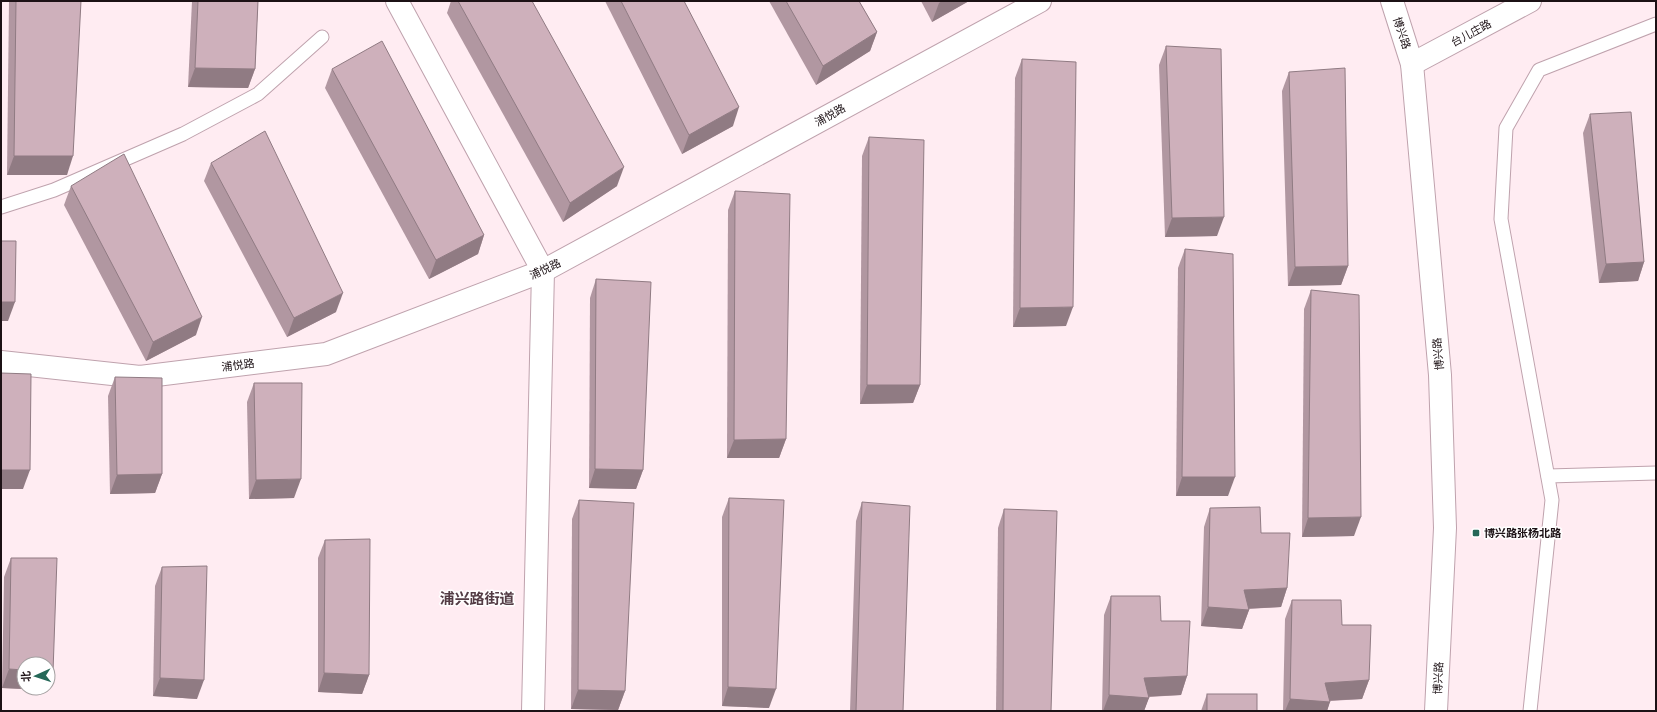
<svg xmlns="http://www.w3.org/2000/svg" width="1657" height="712" font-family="Overpass,'Noto Sans SC',sans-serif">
  <rect width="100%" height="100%" fill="#ffecf2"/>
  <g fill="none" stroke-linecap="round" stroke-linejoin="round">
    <defs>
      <g id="lane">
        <path d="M1,207L54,190L183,134L258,94L322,37"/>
        <path d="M1548,476L1656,473"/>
        <path d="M1530,711L1552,500L1501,219L1506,128L1539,70L1656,24"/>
      </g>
      <g id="street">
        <path d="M397,1L543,271L533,711"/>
        <path d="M1412,64L1530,1"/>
        <path d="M1,362L140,377L326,354L543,271L1040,1"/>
      </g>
      <path id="secondary" d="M1392,1L1412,64L1440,375L1445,528L1436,711"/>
    </defs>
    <!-- lane casing -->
    <use href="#lane" stroke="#bfa2ad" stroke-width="15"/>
    <!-- street casing -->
    <use href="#street" stroke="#bfa2ad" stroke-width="24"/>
    <!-- secondary casing -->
    <use href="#secondary" stroke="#bfa2ad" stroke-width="24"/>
    <!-- lane -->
    <use href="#lane" stroke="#fff" stroke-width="13"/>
    <!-- street -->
    <use href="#street" stroke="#fff" stroke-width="22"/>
    <!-- secondary -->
    <use href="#secondary" stroke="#fff" stroke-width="22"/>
  </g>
  <!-- wall -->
  <g fill="#b197a1">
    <path d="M9,1H81L67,175H7Z"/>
    <path d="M192,1H258L255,69L248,88L188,87Z"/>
    <path d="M451,1H532L617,186L563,222L447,13Z"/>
    <path d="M605,1H684L733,126L682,154Z"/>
    <path d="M769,1H859L877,32L870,51L816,85Z"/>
    <path d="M921,1H969L932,22Z"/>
    <path d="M1166,46L1217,236L1165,237L1159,65Z"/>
    <path d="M1022,59L1066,326L1013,327L1015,78Z"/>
    <path d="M332,69L484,235L478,254L429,279L325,88Z"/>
    <path d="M1289,72L1348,266L1341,285L1288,286L1282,91Z"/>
    <path d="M1590,114L1644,262L1638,281L1599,283L1583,133Z"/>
    <path d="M869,137L920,385L913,403L860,404L862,156Z"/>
    <path d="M211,163L336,312L287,337L204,181Z"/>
    <path d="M71,186L196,335L146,361L64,205Z"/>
    <path d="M735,191L786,439L779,458H727L728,210Z"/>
    <path d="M1185,249L1228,496H1176L1178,268Z"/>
    <path d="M596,279L643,470L636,489L589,488L590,298Z"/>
    <path d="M1311,290L1354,536L1302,537L1304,309Z"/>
    <path d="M115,377L162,474L155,493L110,494L108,396Z"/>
    <path d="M254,383L294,498L249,499L247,402Z"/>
    <path d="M729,498L769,708L722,706V517Z"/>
    <path d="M579,500L625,691L618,710L571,709L572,519Z"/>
    <path d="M862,502L903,711H850L856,521Z"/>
    <path d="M1210,508L1261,533L1287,588L1281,607L1248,609L1249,610L1242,629L1201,626L1204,527Z"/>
    <path d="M1004,509L1051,711H996L998,528Z"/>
    <path d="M325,540L369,675L362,694L318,692V558Z"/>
    <path d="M11,558L53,672L48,686V664L24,688H47L46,690L2,688L4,577Z"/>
    <path d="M162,567L197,699L153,696L155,586Z"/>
    <path d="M1111,596L1161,621L1187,676L1181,695L1149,697L1144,711H1102L1104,615Z"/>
    <path d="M1292,600L1369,680L1362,699L1330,701L1327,711H1283L1285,619Z"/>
    <path d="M1207,694L1257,711H1201Z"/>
  </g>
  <!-- shaded-wall -->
  <g fill="#907b83">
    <path d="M942,1H969L932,22L939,3Z"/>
    <path d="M877,32L870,51L816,85L823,66Z"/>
    <path d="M195,68L255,69L248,88L188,87Z"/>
    <path d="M739,107L733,126L682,154L689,135Z"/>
    <path d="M14,156H73L67,175H7Z"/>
    <path d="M624,167L617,186L563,222L570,203Z"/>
    <path d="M1224,217L1217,236L1165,237L1172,218Z"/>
    <path d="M484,235L478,254L429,279L436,260Z"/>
    <path d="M1644,262L1638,281L1599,283L1606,264Z"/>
    <path d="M1348,266L1341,285L1288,286L1295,267Z"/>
    <path d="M343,293L336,312L287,337L294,318Z"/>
    <path d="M1,302H15L8,321H1Z"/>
    <path d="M1073,307L1066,326L1013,327L1020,308Z"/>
    <path d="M202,317L196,335L146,361L153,342Z"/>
    <path d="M867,385H920L913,403L860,404Z"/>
    <path d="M786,439L779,458H727L734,440Z"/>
    <path d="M595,469L643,470L636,489L589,488Z"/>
    <path d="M1,470H30L23,489H1Z"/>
    <path d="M162,474L155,493L110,494L117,475Z"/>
    <path d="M1182,477H1235L1228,496H1176Z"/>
    <path d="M301,479L294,498L249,499L256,480Z"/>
    <path d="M1361,517L1354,536L1302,537L1308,518Z"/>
    <path d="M1287,588L1281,607L1238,609L1249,610L1242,629L1201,626L1208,607L1244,590Z"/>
    <path d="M9,669L24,670V688H47L46,690L2,688Z"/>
    <path d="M48,671L53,672L48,686Z"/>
    <path d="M324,673L369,675L362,694L318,692Z"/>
    <path d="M1187,676L1181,695L1138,697L1149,698L1144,711H1103L1109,695L1144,678Z"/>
    <path d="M160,678L204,680L197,699L153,696Z"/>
    <path d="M1369,680L1362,699L1319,701L1330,702L1327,711H1285L1290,699L1325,683Z"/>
    <path d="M728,687L776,689L769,708L722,706Z"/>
    <path d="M578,690L625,691L618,710L571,709Z"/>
  </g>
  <!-- building -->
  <g fill="#ceb0bb" stroke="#907b83">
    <path d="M16,1H81L73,156H14Z"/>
    <path d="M198,1H258L255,69L195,68Z"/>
    <path d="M458,1H532L624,167L570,203Z"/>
    <path d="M621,1H684L739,107L689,135Z"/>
    <path d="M786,1H859L877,32L823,66Z"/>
    <path d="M382,41L484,235L436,260L332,69Z"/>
    <path d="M1166,46L1221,49L1224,217L1172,218Z"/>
    <path d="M1022,59L1076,62L1073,307L1020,308Z"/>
    <path d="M1345,68L1348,266L1295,267L1289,72Z"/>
    <path d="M1631,112L1644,262L1606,264L1590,114Z"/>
    <path d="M265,131L343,293L294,318L211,163Z"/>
    <path d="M869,137L924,140L920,385H867Z"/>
    <path d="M124,154L202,317L153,342L71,186Z"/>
    <path d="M735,191L790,194L786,439L734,440Z"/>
    <path d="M1,241H16L15,302H1Z"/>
    <path d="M1185,249L1233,254L1235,477H1182Z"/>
    <path d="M596,279L651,282L643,470L595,469Z"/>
    <path d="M1311,290L1359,295L1361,517L1308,518Z"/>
    <path d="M1,373L31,374L30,470H1Z"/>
    <path d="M115,377L162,378V474L117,475Z"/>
    <path d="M254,383H302L301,479L256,480Z"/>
    <path d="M729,498L784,500L776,689L728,687Z"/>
    <path d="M579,500L634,503L625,691L578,690Z"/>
    <path d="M862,502L910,506L903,711H856Z"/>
    <path d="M1260,507L1261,533H1290L1287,588L1244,590L1249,610L1208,607L1210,508Z"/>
    <path d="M1004,509L1057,511L1051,711H1003Z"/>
    <path d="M370,539L369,675L324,673L325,540Z"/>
    <path d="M11,558H57L53,672L48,671V664H24V670L9,669Z"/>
    <path d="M207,566L204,680L160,678L162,567Z"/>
    <path d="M1111,596H1160L1161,621H1190L1187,676L1144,678L1149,698L1109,695Z"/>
    <path d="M1292,600H1341L1342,625H1371L1369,680L1325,683L1330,702L1290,699Z"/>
    <rect x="1207" y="694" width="50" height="17"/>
  </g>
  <!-- markers -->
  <rect fill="#256858" stroke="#fff" stroke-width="1.5" x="1472" y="529" width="8" height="8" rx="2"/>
  <g text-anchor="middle" stroke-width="3" stroke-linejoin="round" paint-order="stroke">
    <!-- street labels -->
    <g font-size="11" fill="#1c1115" stroke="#fff">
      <text transform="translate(1402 33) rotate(72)" y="4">博兴路</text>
      <text transform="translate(1471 33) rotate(-28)" y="4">台儿庄路</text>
      <text transform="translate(830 115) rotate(-29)" y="4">浦悦路</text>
      <text transform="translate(545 269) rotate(-25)" y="4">浦悦路</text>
      <text transform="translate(1438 354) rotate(-95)" y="4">博兴路</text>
      <text transform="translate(238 365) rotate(-7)" y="4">浦悦路</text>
      <text transform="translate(1438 678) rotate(-87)" y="4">博兴路</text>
    </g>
    <!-- poi labels -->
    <g font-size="11" font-weight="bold" fill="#1c1115" stroke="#fff" text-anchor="start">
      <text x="1484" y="537">博兴路张杨北路</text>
    </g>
    <!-- district labels -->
    <g font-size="15" font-weight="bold" fill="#543c45" stroke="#fff">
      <text x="477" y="604">浦兴路街道</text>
    </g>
  </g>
  <!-- border -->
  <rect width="1657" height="712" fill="none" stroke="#1c1115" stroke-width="4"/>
  <!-- north arrow -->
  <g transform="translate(36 676) rotate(267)"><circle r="19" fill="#ffffff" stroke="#a4a0a1"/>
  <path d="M0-3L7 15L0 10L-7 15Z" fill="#256858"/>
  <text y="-6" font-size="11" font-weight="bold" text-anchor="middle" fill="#1c1115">北</text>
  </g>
</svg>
